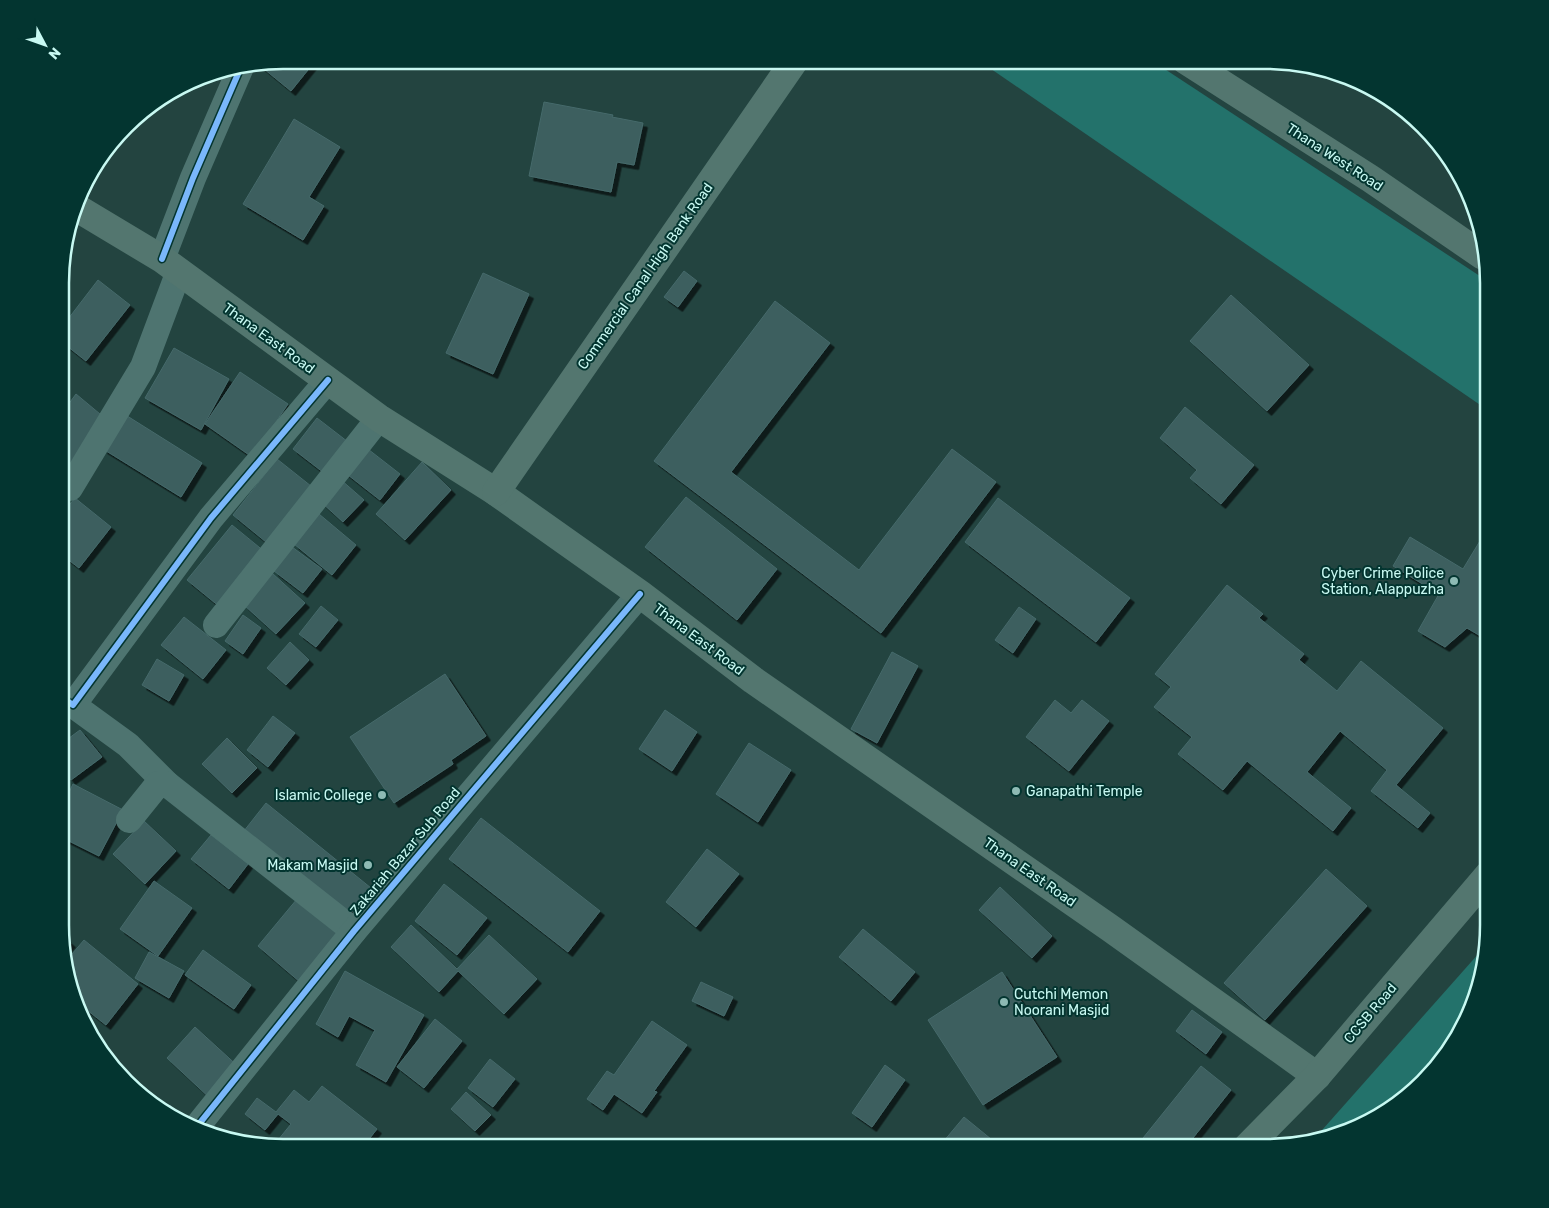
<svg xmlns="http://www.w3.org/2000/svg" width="1549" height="1208" font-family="Rubik,sans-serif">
  <defs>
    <filter id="shadow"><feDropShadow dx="4.5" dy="4.5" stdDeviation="0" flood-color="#0009"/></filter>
  </defs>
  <rect width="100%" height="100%" fill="#234440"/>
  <!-- water -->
  <g fill="#23726b">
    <path d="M978,60H1151L1489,282V411Z"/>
    <path d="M1488,943L1472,1011L1434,1072L1352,1131L1315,1138Z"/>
  </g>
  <!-- building -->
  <g fill="#3c5e5e" stroke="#466a6b" filter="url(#shadow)">
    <path d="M283,60H316L291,91L258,64Z"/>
    <path d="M544,102L613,115L612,117L643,123L634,165L617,162L611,192L529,176Z"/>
    <path d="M294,119L340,147L309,197L324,206L303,240L243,204Z"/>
    <path d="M684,271L697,281L678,307L664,297Z"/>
    <path d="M483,273L529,294L493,374L446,353Z"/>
    <path d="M98,280L130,305L86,361L62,342V327Z"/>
    <path d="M1231,295L1309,365L1267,411L1190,341Z"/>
    <path d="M775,301L830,343L731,472L859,570L952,449L996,482L881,633L654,461Z"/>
    <path d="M174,348L229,379L201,430L145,398Z"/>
    <path d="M240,372L288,404L252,457L205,424Z"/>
    <path d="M76,394L106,419L64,471L61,469L62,413Z"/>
    <path d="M1185,407L1254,465L1221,504L1190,478L1197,470L1160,438Z"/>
    <path d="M124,414L202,463L181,497L103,449Z"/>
    <path d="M317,418L352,445L328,476L293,449Z"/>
    <path d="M364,446L400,474L380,500L343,471Z"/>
    <path d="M277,459L316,490L271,546L233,515Z"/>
    <path d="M422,462L451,490L405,540L376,514Z"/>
    <path d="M340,479L364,500L343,522L320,501Z"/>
    <path d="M686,497L777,569L737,620L645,547Z"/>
    <path d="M75,498L111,527L79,568L61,554V515Z"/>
    <path d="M998,498L1130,598L1096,642L965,542Z"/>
    <path d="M319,514L356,545L332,575L294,544Z"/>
    <path d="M232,525L265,552L220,607L187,580Z"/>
    <path d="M1489,526V641L1467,628L1445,647L1418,631L1439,594L1393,566L1410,537L1463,569Z"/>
    <path d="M292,547L322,569L303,593L274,571Z"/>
    <path d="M272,573L305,603L276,634L244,605Z"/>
    <path d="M1227,585L1263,614L1259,618L1304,654L1299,660L1337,691L1361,661L1443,728L1396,785L1430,813L1418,828L1371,791L1387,770L1340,731L1307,772L1351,808L1333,831L1247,761L1223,790L1178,754L1192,737L1154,707L1171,687L1155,674Z"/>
    <path d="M321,606L338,620L316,647L299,634Z"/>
    <path d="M1019,607L1036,619L1013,653L995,640Z"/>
    <path d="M243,615L261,628L243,654L225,641Z"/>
    <path d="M184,617L226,650L203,679L161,645Z"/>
    <path d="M290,642L309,660L286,685L267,668Z"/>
    <path d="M892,652L918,666L877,743L851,729Z"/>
    <path d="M157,659L184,675L169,701L142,685Z"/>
    <path d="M445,674L486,736L451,760L453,764L394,803L350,737Z"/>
    <path d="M1055,700L1071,713L1082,700L1109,721L1069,771L1026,737Z"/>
    <path d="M665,710L697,732L672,771L639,749Z"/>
    <path d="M273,716L295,733L268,767L247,750Z"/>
    <path d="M80,730L102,757L71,780L61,767V744Z"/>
    <path d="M227,738L257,768L232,793L202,764Z"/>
    <path d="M749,743L791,770L758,822L716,794Z"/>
    <path d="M73,784L123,810L99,856L61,837V809Z"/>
    <path d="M266,803L371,888L345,920L240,836Z"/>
    <path d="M481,818L600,911L568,952L449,859Z"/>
    <path d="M144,821L176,851L145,884L113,854Z"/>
    <path d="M211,835L248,864L229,889L191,859Z"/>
    <path d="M707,849L739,874L696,927L666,902Z"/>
    <path d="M1326,869L1367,906L1265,1020L1224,983Z"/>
    <path d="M154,881L192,908L158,956L120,929Z"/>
    <path d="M444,884L487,918L457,955L415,921Z"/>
    <path d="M1000,887L1052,936L1032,958L979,910Z"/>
    <path d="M302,893L344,929L300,982L258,946Z"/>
    <path d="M411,925L457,969L489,935L537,979L504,1014L458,971L439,992L391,947Z"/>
    <path d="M863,929L915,972L891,1001L839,957Z"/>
    <path d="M61,934L71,943L64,951L61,940Z"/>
    <path d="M84,940L138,984L106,1025L77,1002L66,961Z"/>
    <path d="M203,950L251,985L234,1009L185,975Z"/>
    <path d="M149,952L184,971L169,998L135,978Z"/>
    <path d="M345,971L424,1015L386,1082L356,1065L375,1030L349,1016L338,1037L316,1024Z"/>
    <path d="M1002,972L1057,1057L983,1105L928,1020Z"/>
    <path d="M701,982L733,997L724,1016L692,1001Z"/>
    <path d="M1192,1010L1222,1032L1206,1054L1176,1031Z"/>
    <path d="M435,1019L462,1041L424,1088L397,1067Z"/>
    <path d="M652,1021L687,1045L654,1091L657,1092L642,1113L614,1094L603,1110L587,1099L607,1071L614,1075Z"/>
    <path d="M195,1027L241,1069L212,1100L167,1058Z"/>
    <path d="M490,1059L515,1079L493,1107L468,1088Z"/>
    <path d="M885,1065L905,1080L872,1127L852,1113Z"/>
    <path d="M1201,1066L1231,1090L1185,1148H1135Z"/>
    <path d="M322,1086L377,1129L362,1148H278L274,1145L291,1124L278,1114L265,1130L245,1114L257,1098L276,1112L294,1090L309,1102Z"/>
    <path d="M466,1092L491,1115L475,1131L451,1109Z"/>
    <path d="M170,1105L190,1123L188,1125L165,1111Z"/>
    <path d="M964,1117L1002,1148H938Z"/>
    <path d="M253,1137L265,1147L249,1143Z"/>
  </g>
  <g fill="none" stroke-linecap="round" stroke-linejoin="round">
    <!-- street -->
    <g stroke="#4e7470" stroke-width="26">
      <path d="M162,259L193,178L241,67"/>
      <path d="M70,488L143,367L179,271"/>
      <path d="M216,625L379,418"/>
      <path d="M61,697L73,705L211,518L328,380"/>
      <path d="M73,705L128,745L167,784"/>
      <path d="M129,820L158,784H167L354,931"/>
      <path d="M195,1129L354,931L640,594"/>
    </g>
    <!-- secondary -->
    <g stroke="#53766f" stroke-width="28">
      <path d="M1185,60L1371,179L1483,256"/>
      <path d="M77,208L162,259L379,418L496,492L640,594L753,680L1110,928L1317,1076"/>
      <path d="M496,492L795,60"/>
      <path d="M1246,1148L1317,1076L1489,874"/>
    </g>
    <defs>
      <g id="cycleway">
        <path d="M162,259L193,178L241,67"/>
        <path d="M61,697L73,705L211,518L328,380"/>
        <path d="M195,1129L354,931L640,594"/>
      </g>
    </defs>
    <!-- cycleway casing -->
    <use href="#cycleway" stroke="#033530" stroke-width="9"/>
    <!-- cycleway -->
    <use href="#cycleway" stroke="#7ab7fb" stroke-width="6"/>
  </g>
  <!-- markers -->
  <g fill="#8ebab4" stroke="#033530" stroke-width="2">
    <circle cx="1454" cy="581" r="5"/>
    <circle cx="1016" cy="791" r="5"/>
    <circle cx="382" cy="795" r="5"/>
    <circle cx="368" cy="865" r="5"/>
    <circle cx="1004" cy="1002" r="5"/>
  </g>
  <g text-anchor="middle" stroke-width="4" stroke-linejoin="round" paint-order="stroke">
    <!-- street labels -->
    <g font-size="14" fill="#c8f9f2" stroke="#033530">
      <text transform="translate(1335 157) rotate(33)" y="5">Thana West Road</text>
      <text transform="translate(645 276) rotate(-55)" y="5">Commercial Canal High Bank Road</text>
      <text transform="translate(269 338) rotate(36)" y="5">Thana East Road</text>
      <text transform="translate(699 639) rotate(37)" y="5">Thana East Road</text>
      <text transform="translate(405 851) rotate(-50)" y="5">Zakariah Bazar Sub Road</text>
      <text transform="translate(1030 872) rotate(35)" y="5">Thana East Road</text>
      <text transform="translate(1370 1013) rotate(-50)" y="5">CCSB Road</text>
    </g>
    <!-- poi labels -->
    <g font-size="14" fill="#c8f9f2" stroke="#033530" text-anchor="end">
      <text x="1444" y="578">Cyber Crime Police<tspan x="1444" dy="16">Station, Alappuzha</tspan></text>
      <text x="1026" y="796" text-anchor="start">Ganapathi Temple</text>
      <text x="372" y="800">Islamic College</text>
      <text x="358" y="870">Makam Masjid</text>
      <text x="1014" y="999" text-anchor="start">Cutchi Memon<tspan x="1014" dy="16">Noorani Masjid</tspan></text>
    </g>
  </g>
  <!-- crop -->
  <path d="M0 0H1549V1208H0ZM283 69H1266A214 214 0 0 1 1480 283V925A214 214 0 0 1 1266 1139H283A214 214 0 0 1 69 925V283A214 214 0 0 1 283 69Z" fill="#033530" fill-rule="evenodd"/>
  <path fill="none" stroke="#c8f9f2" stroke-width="2.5" d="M283 69H1266A214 214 0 0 1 1480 283V925A214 214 0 0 1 1266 1139H283A214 214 0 0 1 69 925V283A214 214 0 0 1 283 69Z"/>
  <!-- north arrow -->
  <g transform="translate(45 45) rotate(131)" stroke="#033530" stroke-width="4" paint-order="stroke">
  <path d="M0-4L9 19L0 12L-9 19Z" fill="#c8f9f2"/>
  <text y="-8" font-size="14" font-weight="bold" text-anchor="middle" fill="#c8f9f2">N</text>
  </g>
</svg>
